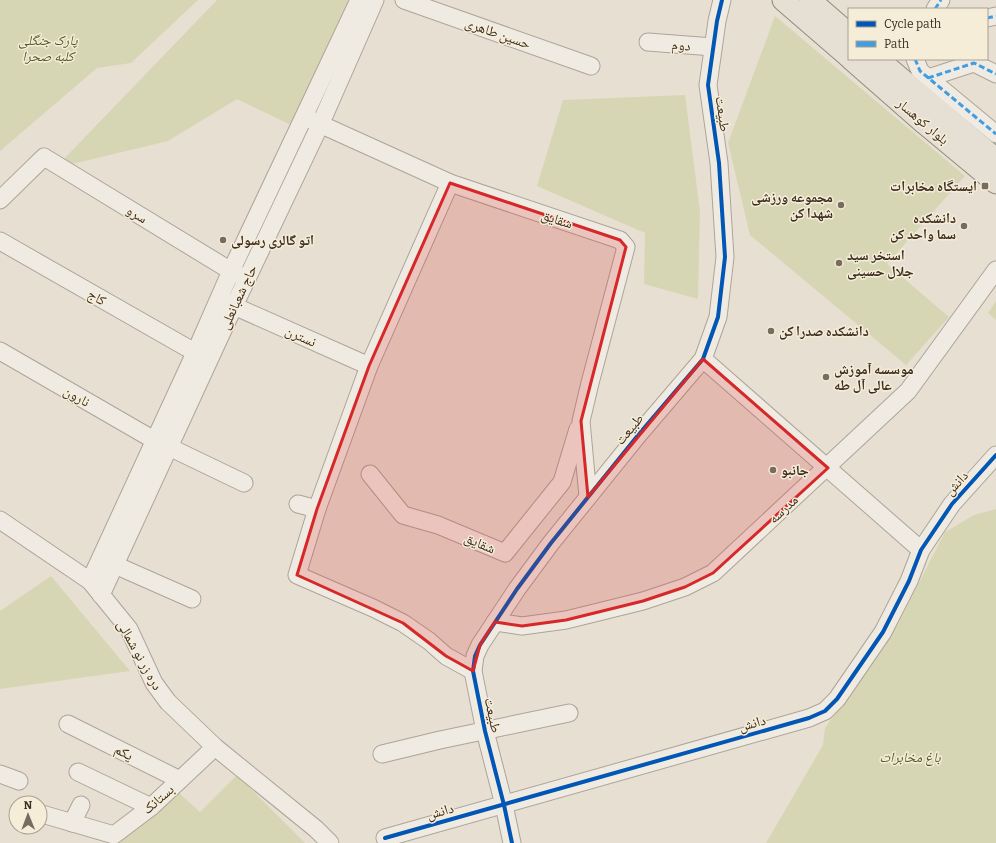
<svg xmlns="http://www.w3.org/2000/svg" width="996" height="843" font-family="Bitter,'Noto Naskh Arabic',serif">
  <rect width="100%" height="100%" fill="#e7dfd1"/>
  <!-- green -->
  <g fill="#d7d6b4">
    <path d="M0,0H198L131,63L97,68L0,151Z"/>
    <path d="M217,0H350L291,125L237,99L168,141L64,166L60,163Z"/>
    <path d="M775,16L965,176L887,264L949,317L906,365L750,235L728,143Z"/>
    <path d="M685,95L700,211L698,299L644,284L645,233L537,186L563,100Z"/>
    <path d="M996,301V320L988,313Z"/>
    <path d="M996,509V843H766L823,745L825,728L897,626L945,532L974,515Z"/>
    <path d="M51,576L130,671L0,689V611Z"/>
    <path d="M237,775L305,843H116L179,793L200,812Z"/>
  </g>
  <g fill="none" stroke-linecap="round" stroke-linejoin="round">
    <defs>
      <g id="minor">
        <path d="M404,0L591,66"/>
        <path d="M935,9L941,0"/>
        <path d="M987,18L996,16"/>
        <path d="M648,42L713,47"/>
        <path d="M915,59L920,71L996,134"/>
        <path d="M928,78L974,63L996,74"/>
        <path d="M311,120L450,183L620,240L626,247L590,383L581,421L588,497"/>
        <path d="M450,183L369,366L317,509L297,575L373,608L403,623L429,641L446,656L473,671"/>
        <path d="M0,200L44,157L231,271L241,276"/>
        <path d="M0,241L205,358"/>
        <path d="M225,302L369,366"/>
        <path d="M0,351L154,440"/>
        <path d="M703,359L921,550"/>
        <path d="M169,447L244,483"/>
        <path d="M370,474L403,515L438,525L505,553L562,482L578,429"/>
        <path d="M298,504L317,509"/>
        <path d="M0,520L90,581L129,629L154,683L168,702L215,747L316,829L330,843"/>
        <path d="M115,565L192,599"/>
        <path d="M90,581L195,353L231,271L359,0"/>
        <path d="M101,595L234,306L320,125L375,0"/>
        <path d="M495,622L522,626L566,620L643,601L685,587L713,573L908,391L996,270"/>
        <path d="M68,724L180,780"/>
        <path d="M382,754L440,740L569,713"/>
        <path d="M78,772L151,807"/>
        <path d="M0,774L19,781"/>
        <path d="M42,814L114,835L151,807L215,747"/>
        <path d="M72,823L81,805"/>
        <path d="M385,838L809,718L825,711L837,699L883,632L909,581L921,550L952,504L996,455"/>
        <path d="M512,843L504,805L485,731L473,671L475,656L480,645L517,589L551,543L639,434L703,359L718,317L725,257L719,163L708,85L717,21L722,0"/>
      </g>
      <g id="major">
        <path d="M783,0L849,57"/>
        <path d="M810,0L849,34"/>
        <path d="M851,59L925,124L996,183"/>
        <path d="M878,59L996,159"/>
      </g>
    </defs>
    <!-- minor casing -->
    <use href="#minor" stroke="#ada499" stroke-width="19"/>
    <!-- major casing -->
    <use href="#major" stroke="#928a80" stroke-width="23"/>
    <!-- minor -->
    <use href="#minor" stroke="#efebe3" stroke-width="17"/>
    <!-- major -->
    <use href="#major" stroke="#e6e0d4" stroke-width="21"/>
    <!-- quiet -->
    <g stroke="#3f9de0" stroke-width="3" stroke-dasharray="6 3" stroke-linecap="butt">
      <path d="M935,9L941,0"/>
      <path d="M987,18L996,16"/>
      <path d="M915,59L920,71L996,134"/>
      <path d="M928,78L974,63L996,74"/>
    </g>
    <defs>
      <g id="cycleway">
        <path d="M385,838L809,718L825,711L837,699L883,632L909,581L921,550L952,504L996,455"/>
        <path d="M512,843L504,805L485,731L473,671L475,656L480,645L517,589L551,543L639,434L703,359L718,317L725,257L719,163L708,85L717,21L722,0"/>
      </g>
    </defs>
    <!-- cycleway casing -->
    <use href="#cycleway" stroke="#f6edd9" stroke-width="6"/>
    <!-- cycleway -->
    <use href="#cycleway" stroke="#0057b8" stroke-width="4"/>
  </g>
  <!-- marked area -->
  <path fill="#d62828" fill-opacity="0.2" stroke="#d62828" stroke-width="3" stroke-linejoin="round" d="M450,183L620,240L626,247L581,421L588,497L703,359L828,468L713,573L685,587L643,601L566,620L522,626L495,622L480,645L473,671L446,656L403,623L297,575L317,509L369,366Z"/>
  <!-- markers -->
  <g fill="#786b5f" stroke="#f6edd9" stroke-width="1.5">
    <rect x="981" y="182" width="8" height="8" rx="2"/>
    <circle cx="841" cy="205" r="4"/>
    <circle cx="964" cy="226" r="4"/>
    <circle cx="223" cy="240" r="4"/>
    <circle cx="839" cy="263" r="4"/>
    <circle cx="771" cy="331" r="4"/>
    <circle cx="826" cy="377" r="4"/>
    <circle cx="773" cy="470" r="4"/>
  </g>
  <g text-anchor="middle" stroke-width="3" stroke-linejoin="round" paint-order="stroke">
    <!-- street labels -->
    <g font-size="14" fill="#3c2d21" stroke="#f6edd9">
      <text transform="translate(498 33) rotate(19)" y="5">حسین طاهری</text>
      <text transform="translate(681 45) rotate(4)" y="5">دوم</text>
      <text transform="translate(723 114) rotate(82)" y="5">طبیعت</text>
      <text transform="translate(923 121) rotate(40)" y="5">بلوار کوهسار</text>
      <text transform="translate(137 214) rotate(31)" y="5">سرو</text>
      <text transform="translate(557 219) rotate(18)" y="5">شقایق</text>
      <text transform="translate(97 297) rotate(30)" y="5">کاج</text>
      <text transform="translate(238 297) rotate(-65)" y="5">حاج شعبانعلی</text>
      <text transform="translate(301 336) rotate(24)" y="5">نسترن</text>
      <text transform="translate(77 396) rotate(30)" y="5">نارون</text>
      <text transform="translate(629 429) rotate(-50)" y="5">طبیعت</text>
      <text transform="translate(956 483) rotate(-48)" y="5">دانش</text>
      <text transform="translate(783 509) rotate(-43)" y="5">مدرسه</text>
      <text transform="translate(480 543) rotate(23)" y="5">شقایق</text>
      <text transform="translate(140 655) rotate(61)" y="5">دره زر نو شمالی</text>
      <text transform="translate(493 715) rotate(78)" y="5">طبیعت</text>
      <text transform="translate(752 723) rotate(-16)" y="5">دانش</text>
      <text transform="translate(124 752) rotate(27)" y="5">یکم</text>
      <text transform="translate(158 799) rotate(-41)" y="5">بستانک</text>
      <text transform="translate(440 811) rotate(-16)" y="5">دانش</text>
    </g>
    <!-- park labels -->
    <g font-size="14" font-style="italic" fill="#4e5927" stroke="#f6edd9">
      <text x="48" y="45">پارک جنگلی<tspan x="48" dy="16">کلبه صحرا</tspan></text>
      <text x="910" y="762">باغ مخابرات</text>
    </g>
    <!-- poi labels -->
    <g font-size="14" font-weight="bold" fill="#3c2d21" stroke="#f6edd9" text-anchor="start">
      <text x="977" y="191" text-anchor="end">ایستگاه مخابرات</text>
      <text x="833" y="202" text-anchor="end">مجموعه ورزشی<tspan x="833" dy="16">شهدا کن</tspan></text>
      <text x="956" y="223" text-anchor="end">دانشکده<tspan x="956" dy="16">سما واحد کن</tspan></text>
      <text x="231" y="245">اتو گالری رسولی</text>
      <text x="847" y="260">استخر سید<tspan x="847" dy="16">جلال حسینی</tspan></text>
      <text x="779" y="336">دانشکده صدرا کن</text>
      <text x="834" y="374">موسسه آموزش<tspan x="834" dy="16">عالی آل طه</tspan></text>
      <text x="781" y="475">جانبو</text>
    </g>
  </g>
  <!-- legend -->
  <rect x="848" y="8" width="140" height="52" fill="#f6edd9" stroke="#aca08f"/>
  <rect x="856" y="21" width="20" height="6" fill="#0057b8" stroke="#aca08f"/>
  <text x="884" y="28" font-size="12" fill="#3c2d21">Cycle path</text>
  <rect x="856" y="41" width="20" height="6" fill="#3f9de0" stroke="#aca08f"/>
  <text x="884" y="48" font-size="12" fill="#3c2d21">Path</text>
  <!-- north arrow -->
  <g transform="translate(28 815) rotate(359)"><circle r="19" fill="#f6edd9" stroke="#aca08f"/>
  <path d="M0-3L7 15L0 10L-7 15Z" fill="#786b5f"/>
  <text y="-6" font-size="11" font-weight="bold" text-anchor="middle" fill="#3c2d21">N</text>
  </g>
</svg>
